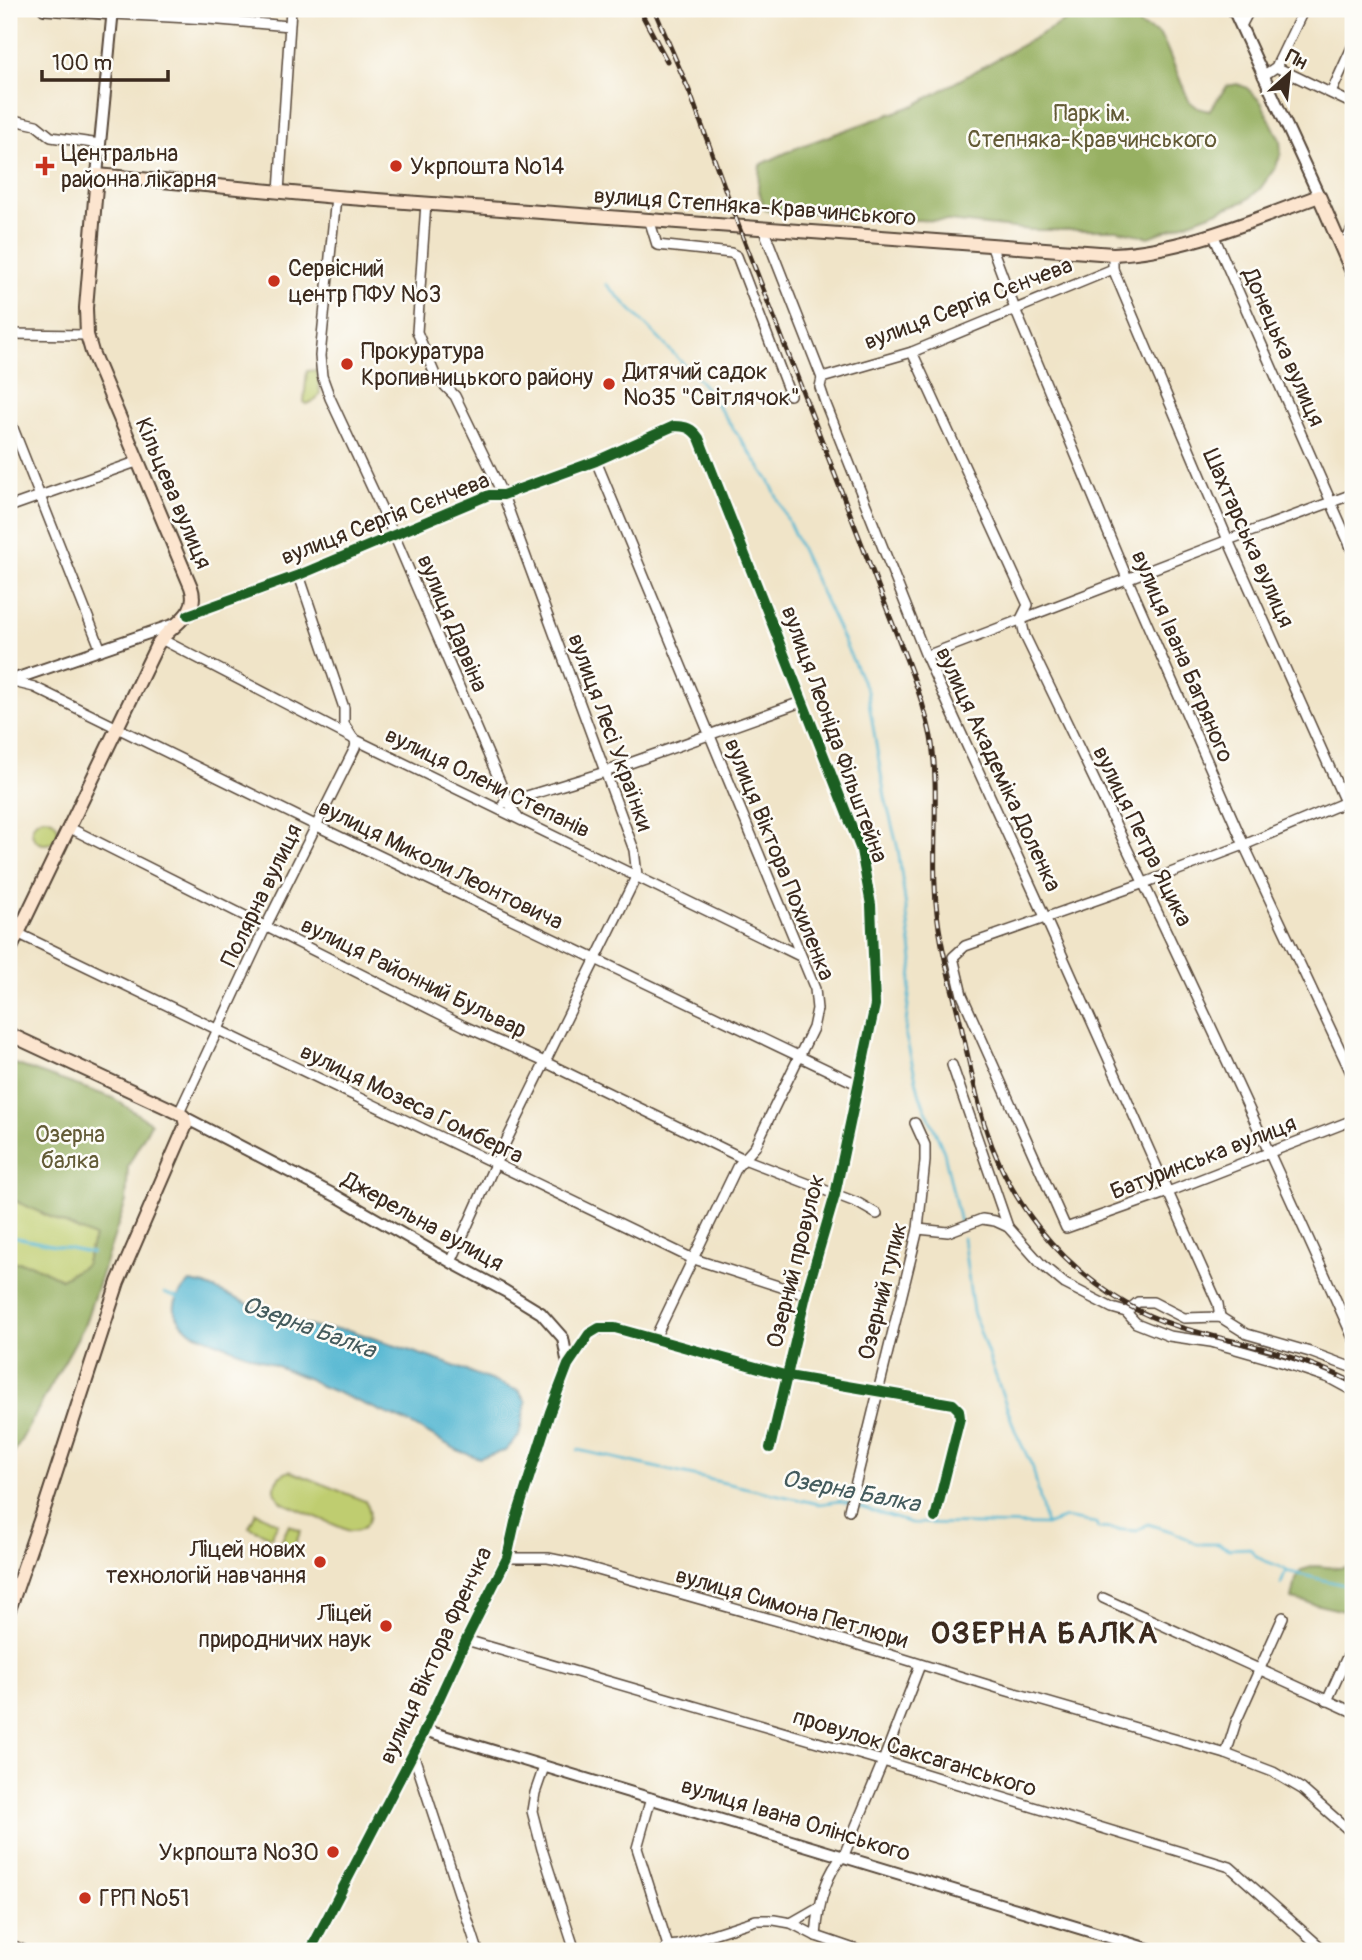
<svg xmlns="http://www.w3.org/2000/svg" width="1362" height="1960" font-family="Pangolin,sans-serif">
  <rect width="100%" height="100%" fill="#fdfcf7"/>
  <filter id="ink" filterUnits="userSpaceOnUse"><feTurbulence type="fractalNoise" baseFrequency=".0143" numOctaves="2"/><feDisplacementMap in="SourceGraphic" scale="14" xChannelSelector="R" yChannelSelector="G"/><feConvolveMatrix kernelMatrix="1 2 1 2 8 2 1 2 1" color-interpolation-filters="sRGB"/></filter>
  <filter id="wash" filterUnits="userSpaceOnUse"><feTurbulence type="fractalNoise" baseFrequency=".00686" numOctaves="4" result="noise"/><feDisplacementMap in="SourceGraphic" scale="28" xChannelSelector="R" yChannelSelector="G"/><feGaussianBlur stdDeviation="1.57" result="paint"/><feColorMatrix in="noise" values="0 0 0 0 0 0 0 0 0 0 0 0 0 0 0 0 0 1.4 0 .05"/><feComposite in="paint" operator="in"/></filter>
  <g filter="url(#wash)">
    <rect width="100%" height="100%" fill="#f0e4c8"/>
    <!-- green -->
    <g fill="#bfcd6f" stroke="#7d7c46" stroke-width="2">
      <path d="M317,370L320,393L316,400L307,404L304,402L307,371Z"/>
      <circle cx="45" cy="831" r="13"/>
      <path d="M9,1198L94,1237L85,1265L61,1279L30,1264L9,1261Z"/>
      <path d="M290,1471L365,1501C375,1516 368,1532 349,1531L283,1503C270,1492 273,1476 290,1471Z"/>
      <path d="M256,1512L278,1523L271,1537L249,1527Z"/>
      <path d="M289,1525L301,1531L292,1550L280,1544Z"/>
    </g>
    <!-- forest -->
    <g fill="#97b062" stroke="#696d40" stroke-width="2">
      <path d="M1086,9H1131L1141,26L1159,34L1165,44L1189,101L1198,108L1209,111L1227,86L1238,84L1247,88L1261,102L1280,140L1281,154L1275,168L1260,189L1245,201L1149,237L1117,230H1031L949,221L855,218L824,211L792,215L765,210L758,188L760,165L796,148L915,105Z"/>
      <path d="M15,1064L113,1098L151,1123L128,1166L126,1201L84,1326L9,1462V1261L30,1264L61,1279L85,1265L94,1237L9,1198V1065Z"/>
      <path d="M1315,1566L1338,1568L1353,1567V1613L1292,1599L1296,1579L1301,1570Z"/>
    </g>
    <!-- water -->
    <path fill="#54b7d2" stroke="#487078" stroke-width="2" d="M190,1282L205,1285L269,1313L316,1328L349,1330L446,1363L519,1391L526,1402L519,1436L505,1451L479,1458L459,1451L409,1423L319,1385L309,1379L191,1332C169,1313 170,1302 190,1282Z"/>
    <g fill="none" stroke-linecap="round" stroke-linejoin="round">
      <!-- stream -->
      <g stroke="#54b7d2" stroke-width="2.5">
        <path d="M606,284L702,383L770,482L867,691L885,797L898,849L913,960L905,1033L920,1096L944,1152L960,1223"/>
        <path d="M9,1236L92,1253"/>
        <path d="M963,1238L973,1312L1016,1433L1033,1468L1046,1525"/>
        <path d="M164,1293L181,1299"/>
        <path d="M578,1450L819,1504L840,1501L911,1523L1046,1525L1065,1518L1096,1523L1098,1528L1137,1531L1148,1524L1174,1532L1197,1544H1218L1229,1549L1250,1548C1260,1565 1274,1560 1286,1571L1353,1587"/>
        <path d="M1281,1584L1286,1571"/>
      </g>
    </g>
  </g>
  <g filter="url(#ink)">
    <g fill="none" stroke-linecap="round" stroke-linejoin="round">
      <defs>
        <g id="minor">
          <path d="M113,14L208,19L289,26"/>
          <path d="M1241,26L1250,9"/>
          <path d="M1276,67L1353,104"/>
          <path d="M1263,76L1276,67L1304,9"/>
          <path d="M1331,93L1353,45"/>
          <path d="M9,119L36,125L51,137L100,144"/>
          <path d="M279,192L291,9"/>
          <path d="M336,197L320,356L322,376L330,398L394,535L509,803L518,818"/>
          <path d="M426,203L417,332L436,377L455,396L503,495L634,850L637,875L495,1164L451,1262"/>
          <path d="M649,219L657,245L731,253L737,256L790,395"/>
          <path d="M763,228L822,378L820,387L825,402L926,656L1046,919L1218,1304L1220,1317"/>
          <path d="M1213,234L1353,552"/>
          <path d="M991,245L1015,309L1127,578L1244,845L1353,1077"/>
          <path d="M1342,250L1353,227"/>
          <path d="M1113,269L1228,540L1353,820"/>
          <path d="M9,334L87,335"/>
          <path d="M912,352L1028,605L1021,619L1025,636C1138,869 1248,1102 1353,1338"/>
          <path d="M822,378L912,352L1113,269V254"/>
          <path d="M9,418L101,650"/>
          <path d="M596,461L815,989L817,1009L813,1028L755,1147L737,1167L654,1340"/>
          <path d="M9,507L139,461"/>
          <path d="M188,615L299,575L489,495H503L596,461L674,426C686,426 692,428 699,438L861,850L871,905L875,1005L835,1195L806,1295L770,1448"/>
          <path d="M161,639L352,738L800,956"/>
          <path d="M926,656L1228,540L1353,494"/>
          <path d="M9,681L34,687L315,825L857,1084"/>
          <path d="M1353,799L1244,845L1144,883L965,946L953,957L962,995L1066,1228L1168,1192L1353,1120"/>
          <path d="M504,803L605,772L804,701"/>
          <path d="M68,827L464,1026L547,1063L744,1159L858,1203L877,1214"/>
          <path d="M9,929L691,1258L806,1295"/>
          <path d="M952,1065L1008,1227"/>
          <path d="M179,1113L266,926L355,748L356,743L344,724V708L299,575"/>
          <path d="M918,1229L948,1232L982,1219L995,1221L1008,1227L1042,1265L1065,1284L1112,1308L1126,1312L1136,1323L1169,1336L1211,1342L1285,1363L1329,1378L1353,1391"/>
          <path d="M1126,1312L1138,1302H1153L1184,1318L1220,1317L1247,1334L1310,1352L1353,1368"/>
          <path d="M568,1365C582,1344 586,1327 615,1328L788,1376L953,1404L959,1410L960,1418L935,1518"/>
          <path d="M849,1510L918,1229L925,1161V1145L915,1123"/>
          <path d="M507,1558H548L573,1563L820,1633L1001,1689L1226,1754L1273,1772L1302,1789L1353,1834"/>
          <path d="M1103,1598L1353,1712"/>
          <path d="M466,1640L883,1761L1230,1867L1325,1951"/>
          <path d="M1327,1701L1346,1659L1353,1650"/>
          <path d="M413,1753L478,1951"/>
          <path d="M1226,1754L1236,1722L1283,1617"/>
          <path d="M544,1767L535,1793L532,1811L542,1849L575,1951"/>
          <path d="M651,1798L637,1848L668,1946"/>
          <path d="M791,1923L819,1907"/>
          <path d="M816,1936C818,1909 824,1875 844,1855L883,1761L920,1665"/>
          <path d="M663,1951L668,1946L678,1945L756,1920H774L791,1923L816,1936L860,1951"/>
        </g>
        <g id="tertiary">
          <path d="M44,9L113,14"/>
          <path d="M1233,9L1319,196"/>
          <path d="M97,175L113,9"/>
          <path d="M9,681L175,624"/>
          <path d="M184,1117L338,1197L451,1262L505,1291L541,1313L563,1338L568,1365L550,1412L515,1522L507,1558L466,1640L421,1738L310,1951"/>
          <path d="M424,1730L1155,1951"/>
          <path d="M9,1945L23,1951"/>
        </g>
        <g id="secondary">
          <path d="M9,952L157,645C170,624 201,615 191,587L92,352L87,335L86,308L97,175L336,197L1113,254C1184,251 1253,220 1319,196L1353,274"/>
          <path d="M9,1034L179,1113L184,1117L186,1125L118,1282L45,1506L9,1610"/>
        </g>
      </defs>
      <!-- minor casing -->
      <use href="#minor" stroke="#564638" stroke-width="12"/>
      <!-- tertiary casing -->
      <use href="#tertiary" stroke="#564638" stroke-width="14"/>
      <!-- secondary casing -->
      <use href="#secondary" stroke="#564638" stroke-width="16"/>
      <!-- minor -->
      <use href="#minor" stroke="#fff" stroke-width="9"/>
      <!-- tertiary -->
      <use href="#tertiary" stroke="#fff" stroke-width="10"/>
      <!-- secondary -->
      <use href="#secondary" stroke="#fce5cf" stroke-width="12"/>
      <defs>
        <g id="rail">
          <path d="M639,9L667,61"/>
          <path d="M654,9L690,93L739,227L909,666C918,689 926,712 931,737C939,786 933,835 935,885C936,933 950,979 961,1025C968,1058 975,1091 984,1123C1008,1201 1058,1264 1128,1305C1171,1330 1222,1337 1269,1350C1298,1359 1326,1369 1353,1382"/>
        </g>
      </defs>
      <!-- rail casing -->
      <use href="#rail" stroke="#3b2a1e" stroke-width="5"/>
      <!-- rail -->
      <use href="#rail" stroke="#fdfcf7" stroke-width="2.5" stroke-dasharray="8" stroke-linecap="butt"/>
      <defs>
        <g id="cycleway">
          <path d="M188,615L299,575L489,495H503L596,461L674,426C686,426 692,428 699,438L861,850L871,905L875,1005L835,1195L806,1295L770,1448"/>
          <path d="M310,1951L421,1738L466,1640L507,1558L515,1522L550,1412L568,1365L589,1334L599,1328H615L788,1376L953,1404L959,1410L960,1418L935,1518"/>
        </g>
      </defs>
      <!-- cycleway casing -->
      <use href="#cycleway" stroke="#fdfcf7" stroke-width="15"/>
      <!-- cycleway -->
      <use href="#cycleway" stroke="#1b5e20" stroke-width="10"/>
    </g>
  </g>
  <!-- markers -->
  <g fill="#c8321e" stroke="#fdfcf7" stroke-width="2.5">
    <path d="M41.5 155.5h7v7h7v7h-7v7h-7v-7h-7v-7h7z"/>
    <circle cx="396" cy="166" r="7"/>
    <circle cx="274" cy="281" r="7"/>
    <circle cx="347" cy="364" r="7"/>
    <circle cx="609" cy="384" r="7"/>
    <circle cx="320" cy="1562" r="7"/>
    <circle cx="386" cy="1626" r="7"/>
    <circle cx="333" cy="1852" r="7"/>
    <circle cx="85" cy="1898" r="7"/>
  </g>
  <g text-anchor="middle" stroke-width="5" stroke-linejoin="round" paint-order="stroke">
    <!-- park labels -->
    <g font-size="23" fill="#635b36" stroke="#fdfcf7">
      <text x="1092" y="121">Парк ім.<tspan x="1092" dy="26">Степняка-Кравчинського</tspan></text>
      <text x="70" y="1142">Озерна<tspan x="70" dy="26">балка</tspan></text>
    </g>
    <!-- poi labels -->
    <g font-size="23" fill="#3b2a1e" stroke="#fdfcf7" text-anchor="start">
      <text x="61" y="161">Центральна<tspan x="61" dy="26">районна лікарня</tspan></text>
      <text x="410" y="174">Укрпошта №14</text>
      <text x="288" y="276">Сервісний<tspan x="288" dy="26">центр ПФУ №3</tspan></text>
      <text x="361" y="359">Прокуратура<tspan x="361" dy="26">Кропивницького району</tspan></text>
      <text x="623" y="379">Дитячий садок<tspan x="623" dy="26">№35 "Світлячок"</tspan></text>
      <text x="306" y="1557" text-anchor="end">Ліцей нових<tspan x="306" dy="26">технологій навчання</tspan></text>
      <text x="372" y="1621" text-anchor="end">Ліцей<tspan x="372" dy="26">природничих наук</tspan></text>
      <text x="319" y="1860" text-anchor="end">Укрпошта №30</text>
      <text x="99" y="1906">ГРП №51</text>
    </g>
    <!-- street labels -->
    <g font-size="23" fill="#3b2a1e" stroke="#fdfcf7">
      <text transform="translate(755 206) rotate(4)" y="8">вулиця Степняка-Кравчинського</text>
      <text transform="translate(968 303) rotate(-21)" y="8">вулиця Сергія Сєнчева</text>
      <text transform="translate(1284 347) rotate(66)" y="8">Донецька вулиця</text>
      <text transform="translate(174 493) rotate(67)" y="8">Кільцева вулиця</text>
      <text transform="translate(385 518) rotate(-21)" y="8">вулиця Сергія Сєнчева</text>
      <text transform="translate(1249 538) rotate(66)" y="8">Шахтарська вулиця</text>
      <text transform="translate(453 623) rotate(67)" y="8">вулиця Дарвіна</text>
      <text transform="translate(1183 656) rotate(67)" y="8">вулиця Івана Багряного</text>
      <text transform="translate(611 732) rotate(70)" y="8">вулиця Лесі Українки</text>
      <text transform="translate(835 734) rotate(70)" y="8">вулиця Леоніда Фільштейна</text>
      <text transform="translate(999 769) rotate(65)" y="8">вулиця Академіка Доленка</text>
      <text transform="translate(488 782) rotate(26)" y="8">вулиця Олени Степанів</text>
      <text transform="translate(1143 836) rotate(64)" y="8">вулиця Петра Яцика</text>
      <text transform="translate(780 859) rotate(68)" y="8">вулиця Віктора Похиленка</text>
      <text transform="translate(441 864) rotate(26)" y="8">вулиця Миколи Леонтовича</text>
      <text transform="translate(261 895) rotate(-64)" y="8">Полярна вулиця</text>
      <text transform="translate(414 977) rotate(26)" y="8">вулиця Районний Бульвар</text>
      <text transform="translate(412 1103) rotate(26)" y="8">вулиця Мозеса Гомберга</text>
      <text transform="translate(1203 1157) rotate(-21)" y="8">Батуринська вулиця</text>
      <text transform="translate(423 1221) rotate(29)" y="8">Джерельна вулиця</text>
      <text transform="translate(795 1261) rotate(-76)" y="8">Озерний провулок</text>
      <text transform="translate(882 1291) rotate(-76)" y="8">Озерний тупик</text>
      <text transform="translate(792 1607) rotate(16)" y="8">вулиця Симона Петлюри</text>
      <text transform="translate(435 1655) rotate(-65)" y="8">вулиця Віктора Френчка</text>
      <text transform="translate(915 1752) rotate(17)" y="8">провулок Саксаганського</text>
      <text transform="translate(796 1819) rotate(17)" y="8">вулиця Івана Олінського</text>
    </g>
    <!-- water labels -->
    <g font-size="24" font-style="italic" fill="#445b5d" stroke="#fdfcf7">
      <text transform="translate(309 1327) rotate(20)" y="8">Озерна Балка</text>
      <text transform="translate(851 1491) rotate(11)" y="8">Озерна Балка</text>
    </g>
    <!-- district labels -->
    <g font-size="30" font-weight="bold" letter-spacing="2" fill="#3b2a1e" stroke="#fdfcf7">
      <text x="1045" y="1643">ОЗЕРНА БАЛКА</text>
    </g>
  </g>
  <!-- margin -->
  <rect width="1362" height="1960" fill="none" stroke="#fdfcf7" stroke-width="35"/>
  <!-- north arrow -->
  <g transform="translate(1289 74) rotate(27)" stroke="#fdfcf7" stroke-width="5" paint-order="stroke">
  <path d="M0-5L12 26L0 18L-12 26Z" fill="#3b2a1e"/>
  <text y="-10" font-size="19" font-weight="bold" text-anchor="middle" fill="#3b2a1e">Пн</text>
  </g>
  <!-- scale -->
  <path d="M42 70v10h126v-10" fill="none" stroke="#3b2a1e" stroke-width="3.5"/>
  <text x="52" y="70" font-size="21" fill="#3b2a1e" stroke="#fdfcf7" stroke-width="5" paint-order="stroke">100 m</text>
</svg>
